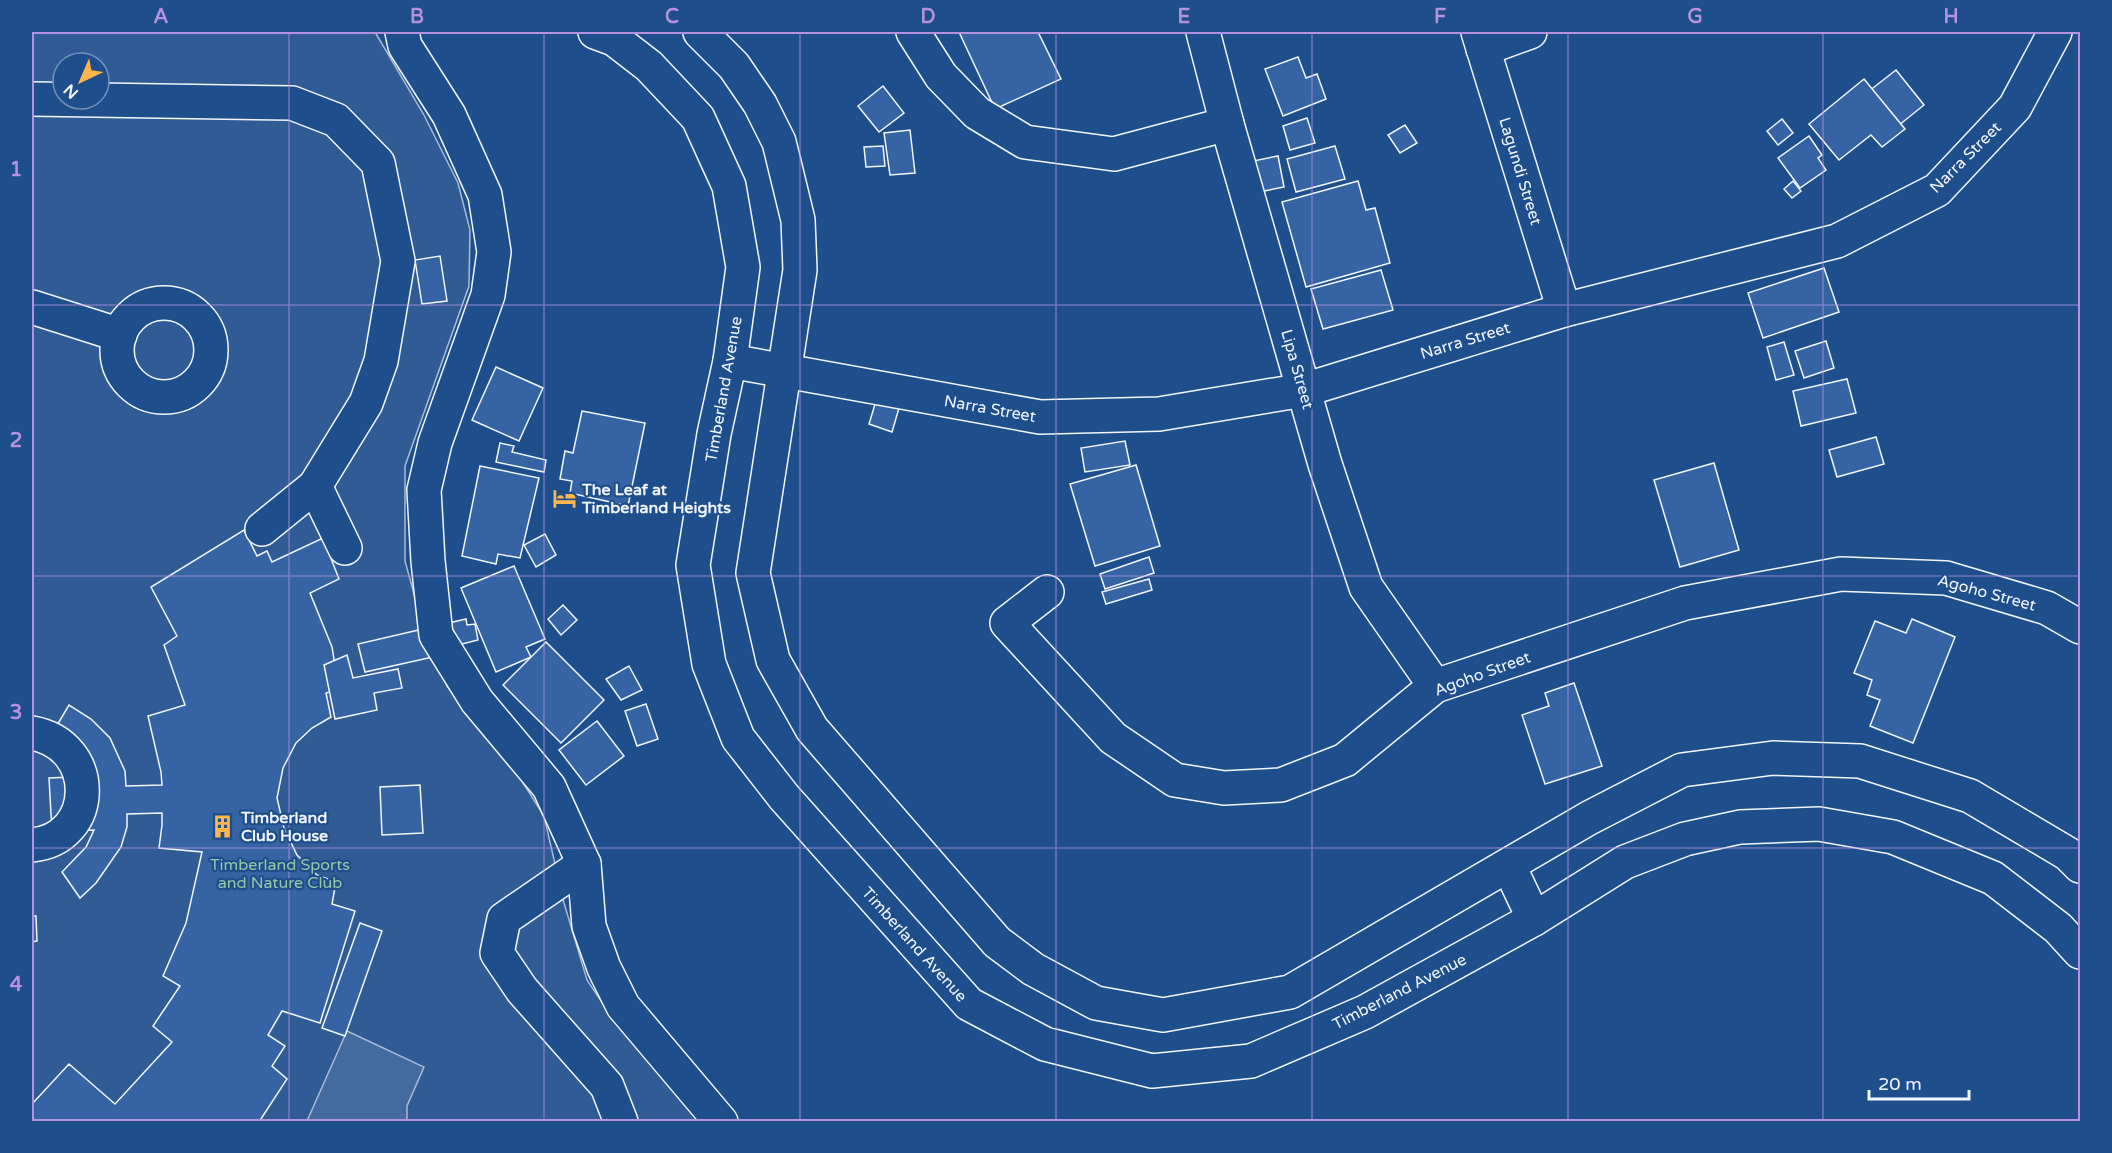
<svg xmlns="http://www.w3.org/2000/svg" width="2112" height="1153" font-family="'Varela Round',sans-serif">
  <rect width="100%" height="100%" fill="#1f4e8c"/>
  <!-- built -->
  <path fill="#305b95" stroke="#a8bbd7" stroke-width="1.5" fill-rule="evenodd" d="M32,32H375L424,115L458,183L470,230L469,286L405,466V561L426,638L447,686L506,756L544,816L564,903L587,980L613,1019L700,1121H32ZM63,63H99V99H63Z"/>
  <!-- water -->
  <path fill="#446ba0" stroke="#a8bbd7" stroke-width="1.5" d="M347,1031L424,1067L407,1106V1121H307Z"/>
  <!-- building -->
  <g fill="#3563a3" stroke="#f2f6ff" stroke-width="1.5">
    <path d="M959,32H1038L1061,79L995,109Z"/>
    <path d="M1298,57L1306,78L1317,74L1326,99L1283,116L1265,69Z"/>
    <path d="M1896,70L1924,105L1893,130L1864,95Z"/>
    <path d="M1864,79L1905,129L1882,147L1871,135L1839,160L1809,124Z"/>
    <path d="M883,86L904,113L879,132L858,106Z"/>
    <path d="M1307,118L1315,143L1290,150L1283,126Z"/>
    <path d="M1782,119L1793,133L1778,145L1767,131Z"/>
    <path d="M1405,125L1417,143L1400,153L1388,135Z"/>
    <path d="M910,130L915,173L890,175L884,133Z"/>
    <path d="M1809,136L1822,155L1818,158L1826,170L1800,188L1778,158Z"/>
    <path d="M883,146L885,166L866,167L864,147Z"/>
    <path d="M1335,146L1345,179L1296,192L1287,159Z"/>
    <path d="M1278,156L1284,187L1259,192L1253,161Z"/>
    <path d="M1358,181L1366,210L1375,208L1390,263L1306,287L1282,202Z"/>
    <path d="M1793,181L1801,191L1792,198L1784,189Z"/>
    <path d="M440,256L447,301L422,304L415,260Z"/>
    <path d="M1824,268L1839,312L1763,338L1748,293Z"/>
    <path d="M1381,270L1393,310L1323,329L1311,289Z"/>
    <path d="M1826,341L1834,368L1804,378L1795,351Z"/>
    <path d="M1784,342L1794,375L1776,380L1767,347Z"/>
    <path d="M496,367L543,388L519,441L472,420Z"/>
    <path d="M1847,379L1856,413L1801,426L1793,391Z"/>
    <path d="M879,391L902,398L892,432L869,424Z"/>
    <path d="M582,411L645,423L628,506L570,493L572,481L560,479L565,451L573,453Z"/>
    <path d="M1876,437L1884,464L1837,477L1829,450Z"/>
    <path d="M1125,441L1130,465L1085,472L1081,448Z"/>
    <path d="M500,443L514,446L512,452L546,460L544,472L496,462Z"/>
    <path d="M1714,463L1739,550L1680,567L1654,480Z"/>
    <path d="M1136,465L1160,546L1095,566L1070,484Z"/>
    <path d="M480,466L539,478L520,558L498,554L496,564L462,556Z"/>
    <path d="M244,530L257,556L267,551L272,562L323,538L339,579L310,593L332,647L339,690L326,693L331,717L312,728L296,743L283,768L277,798L284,828L297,855L317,875L336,882L332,904L355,911L320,1023L282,1011L268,1035L285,1046L272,1066L287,1079L259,1122H32V1104L69,1064L115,1104L172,1042L153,1026L180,986L163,976L186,923L202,852L159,848L162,825V813L127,814V827L121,847L96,883L80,898L62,872L86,847L94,830L52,832L49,778L95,776L53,732L69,705L91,719L110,738L125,771L126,786L162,785L161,772L148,716L185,705L164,645L177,636L151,587Z"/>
    <path d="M545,534L556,555L536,567L524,545Z"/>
    <path d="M1149,557L1154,573L1105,589L1100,574Z"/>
    <path d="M514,566L545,639L526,647L531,657L496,672L461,588Z"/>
    <path d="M1149,579L1152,590L1106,604L1102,592Z"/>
    <path d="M563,605L577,620L561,635L548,619Z"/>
    <path d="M466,619L467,625L475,624L478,640L458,645L460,651L365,672L358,644Z"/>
    <path d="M1912,619L1955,637L1913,743L1870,726L1880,700L1867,695L1872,680L1854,673L1875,621L1906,633Z"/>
    <path d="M546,642L604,700L561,743L503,685Z"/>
    <path d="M347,655L353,678L398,669L402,688L374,693L377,710L335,719L324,665Z"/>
    <path d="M629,666L642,690L621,700L606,679Z"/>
    <path d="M1574,683L1602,766L1545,784L1522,715L1549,706L1545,693Z"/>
    <path d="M646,704L658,739L637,746L625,711Z"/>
    <path d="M597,721L624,756L586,785L559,750Z"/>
    <path d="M420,785L423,833L382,835L380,787Z"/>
    <path d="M32,916H36L37,941L32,942Z"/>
    <path d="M360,923L382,931L345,1036L322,1028Z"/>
  </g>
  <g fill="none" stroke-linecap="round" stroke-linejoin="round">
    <defs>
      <g id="minor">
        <path d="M402,32L405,46L449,115L485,195L494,252L488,295L435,443L424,490L428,561L436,635L477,701L549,787L584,864L589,926L604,968L623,1006L721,1122"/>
        <path d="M595,32L614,39L649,66L698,118L729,186L743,267L730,361L714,434L693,565L709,664L738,738L784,797L969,1004L1045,1044L1152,1071L1251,1061L1365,1012L1534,919L1625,862L1685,839L1740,827L1819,824L1893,837L1993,878L2058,928L2080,952"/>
        <path d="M700,32L734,66L760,104L779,142L798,220L800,270L753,573L773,660L812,729L997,942L1033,969L1096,1003L1163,1015L1290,992L1589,818L1682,770L1773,758L1860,761L1970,796L2068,854L2080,866"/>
        <path d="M913,32L941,76L977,113L1025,142L1114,154L1227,124"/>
        <path d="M1203,32L1227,124L1325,464L1366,587L1435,686"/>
        <path d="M1478,32L1564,310"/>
        <path d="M1483,49L1530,32"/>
        <path d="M32,99L292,103L336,120L378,163L398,261L381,361L366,403L315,486L262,529"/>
        <circle cx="164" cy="350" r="47"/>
        <path d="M32,307L120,335"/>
        <path d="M730,361L1040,417L1159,414L1304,390L1564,310L1837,241L1937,190L2015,107L2055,32"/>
        <path d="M315,486L345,548"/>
        <path d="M1047,592L1007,623L1113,738L1175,780L1224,788L1281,785L1345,760L1435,686L1685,603L1841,574L1946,578L2047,608L2080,627"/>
        <path d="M32,733C100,745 98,839 32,845"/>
        <path d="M584,864L504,919L497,953L522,990L607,1086L621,1122"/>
        <path d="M1509,866L1534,919"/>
      </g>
    </defs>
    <!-- minor casing -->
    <use href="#minor" stroke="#f2f6ff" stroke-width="36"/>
    <!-- minor -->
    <use href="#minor" stroke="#1f4e8c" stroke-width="33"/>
  </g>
  <!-- grid -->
  <path fill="none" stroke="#b691df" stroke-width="1.5" stroke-opacity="0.55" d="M289,32V1122M544,32V1122M800,32V1122M1056,32V1122M1312,32V1122M1568,32V1122M1823,32V1122M32,305H2080M32,576H2080M32,848H2080"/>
  <!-- icons -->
  <defs>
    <symbol id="hotel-bare" viewBox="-9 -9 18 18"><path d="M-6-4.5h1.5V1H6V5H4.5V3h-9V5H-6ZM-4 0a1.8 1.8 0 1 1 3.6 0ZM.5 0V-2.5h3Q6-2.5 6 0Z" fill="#ffb74d" stroke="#1f4e8c" stroke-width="2.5" paint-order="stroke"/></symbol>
    <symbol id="building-bare" viewBox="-9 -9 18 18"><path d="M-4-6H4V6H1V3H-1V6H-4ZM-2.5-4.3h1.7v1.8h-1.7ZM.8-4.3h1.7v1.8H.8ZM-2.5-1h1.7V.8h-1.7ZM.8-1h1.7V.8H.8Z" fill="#ffb74d" stroke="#1f4e8c" stroke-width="2.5" paint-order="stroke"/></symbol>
  </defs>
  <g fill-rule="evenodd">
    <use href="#hotel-bare" x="548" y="482" width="33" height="33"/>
    <use href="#building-bare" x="206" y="810" width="33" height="33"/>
  </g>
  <g text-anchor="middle" stroke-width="4.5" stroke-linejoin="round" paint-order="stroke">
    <!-- street labels -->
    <g font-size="16" fill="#f2f6ff" stroke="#1f4e8c">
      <text transform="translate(1965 157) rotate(-45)" y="6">Narra Street</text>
      <text transform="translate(1521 171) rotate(73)" y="6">Lagundi Street</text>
      <text transform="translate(1465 340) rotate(-17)" y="6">Narra Street</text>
      <text transform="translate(1298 369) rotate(74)" y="6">Lipa Street</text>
      <text transform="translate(723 389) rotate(-80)" y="6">Timberland Avenue</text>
      <text transform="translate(990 408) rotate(10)" y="6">Narra Street</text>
      <text transform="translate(1987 592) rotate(15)" y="6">Agoho Street</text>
      <text transform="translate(1482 673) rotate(-20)" y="6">Agoho Street</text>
      <text transform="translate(915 944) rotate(48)" y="6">Timberland Avenue</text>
      <text transform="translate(1399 991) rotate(-27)" y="6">Timberland Avenue</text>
    </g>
    <!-- poi labels -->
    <g font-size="16" font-weight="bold" fill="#f2f6ff" stroke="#1f4e8c" text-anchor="start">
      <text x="582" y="495">The Leaf at<tspan x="582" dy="18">Timberland Heights</tspan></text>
      <text x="241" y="823">Timberland<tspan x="241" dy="18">Club House</tspan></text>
    </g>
    <!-- park labels -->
    <g font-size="16" fill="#97c8a6" stroke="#1f4e8c">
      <text x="280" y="870">Timberland Sports<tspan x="280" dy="18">and Nature Club</tspan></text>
    </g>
  </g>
  <!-- border -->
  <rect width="2112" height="1153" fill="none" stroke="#1f4e8c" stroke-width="66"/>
  <!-- north arrow -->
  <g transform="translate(81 81) rotate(224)"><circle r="28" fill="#1f4e8c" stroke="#7391ba" stroke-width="1.5"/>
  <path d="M0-4.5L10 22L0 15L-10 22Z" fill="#ffb74d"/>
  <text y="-9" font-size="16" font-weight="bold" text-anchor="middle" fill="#f2f6ff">N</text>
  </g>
  <!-- scale -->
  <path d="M1869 1090v9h100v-9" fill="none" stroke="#f2f6ff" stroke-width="3"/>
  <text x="1878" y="1090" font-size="18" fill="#f2f6ff" stroke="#1f4e8c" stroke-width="4.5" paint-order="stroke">20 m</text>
  <rect x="33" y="33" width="2046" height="1087" fill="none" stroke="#b691df" stroke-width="2"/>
  <g font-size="20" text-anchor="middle" font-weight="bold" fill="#b691df">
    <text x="161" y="23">A</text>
    <text x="417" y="23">B</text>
    <text x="672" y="23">C</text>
    <text x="928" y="23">D</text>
    <text x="1184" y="23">E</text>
    <text x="1440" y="23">F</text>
    <text x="1695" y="23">G</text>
    <text x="1951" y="23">H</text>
    <text x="16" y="176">1</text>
    <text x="16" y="447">2</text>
    <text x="16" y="719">3</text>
    <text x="16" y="991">4</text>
  </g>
</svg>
